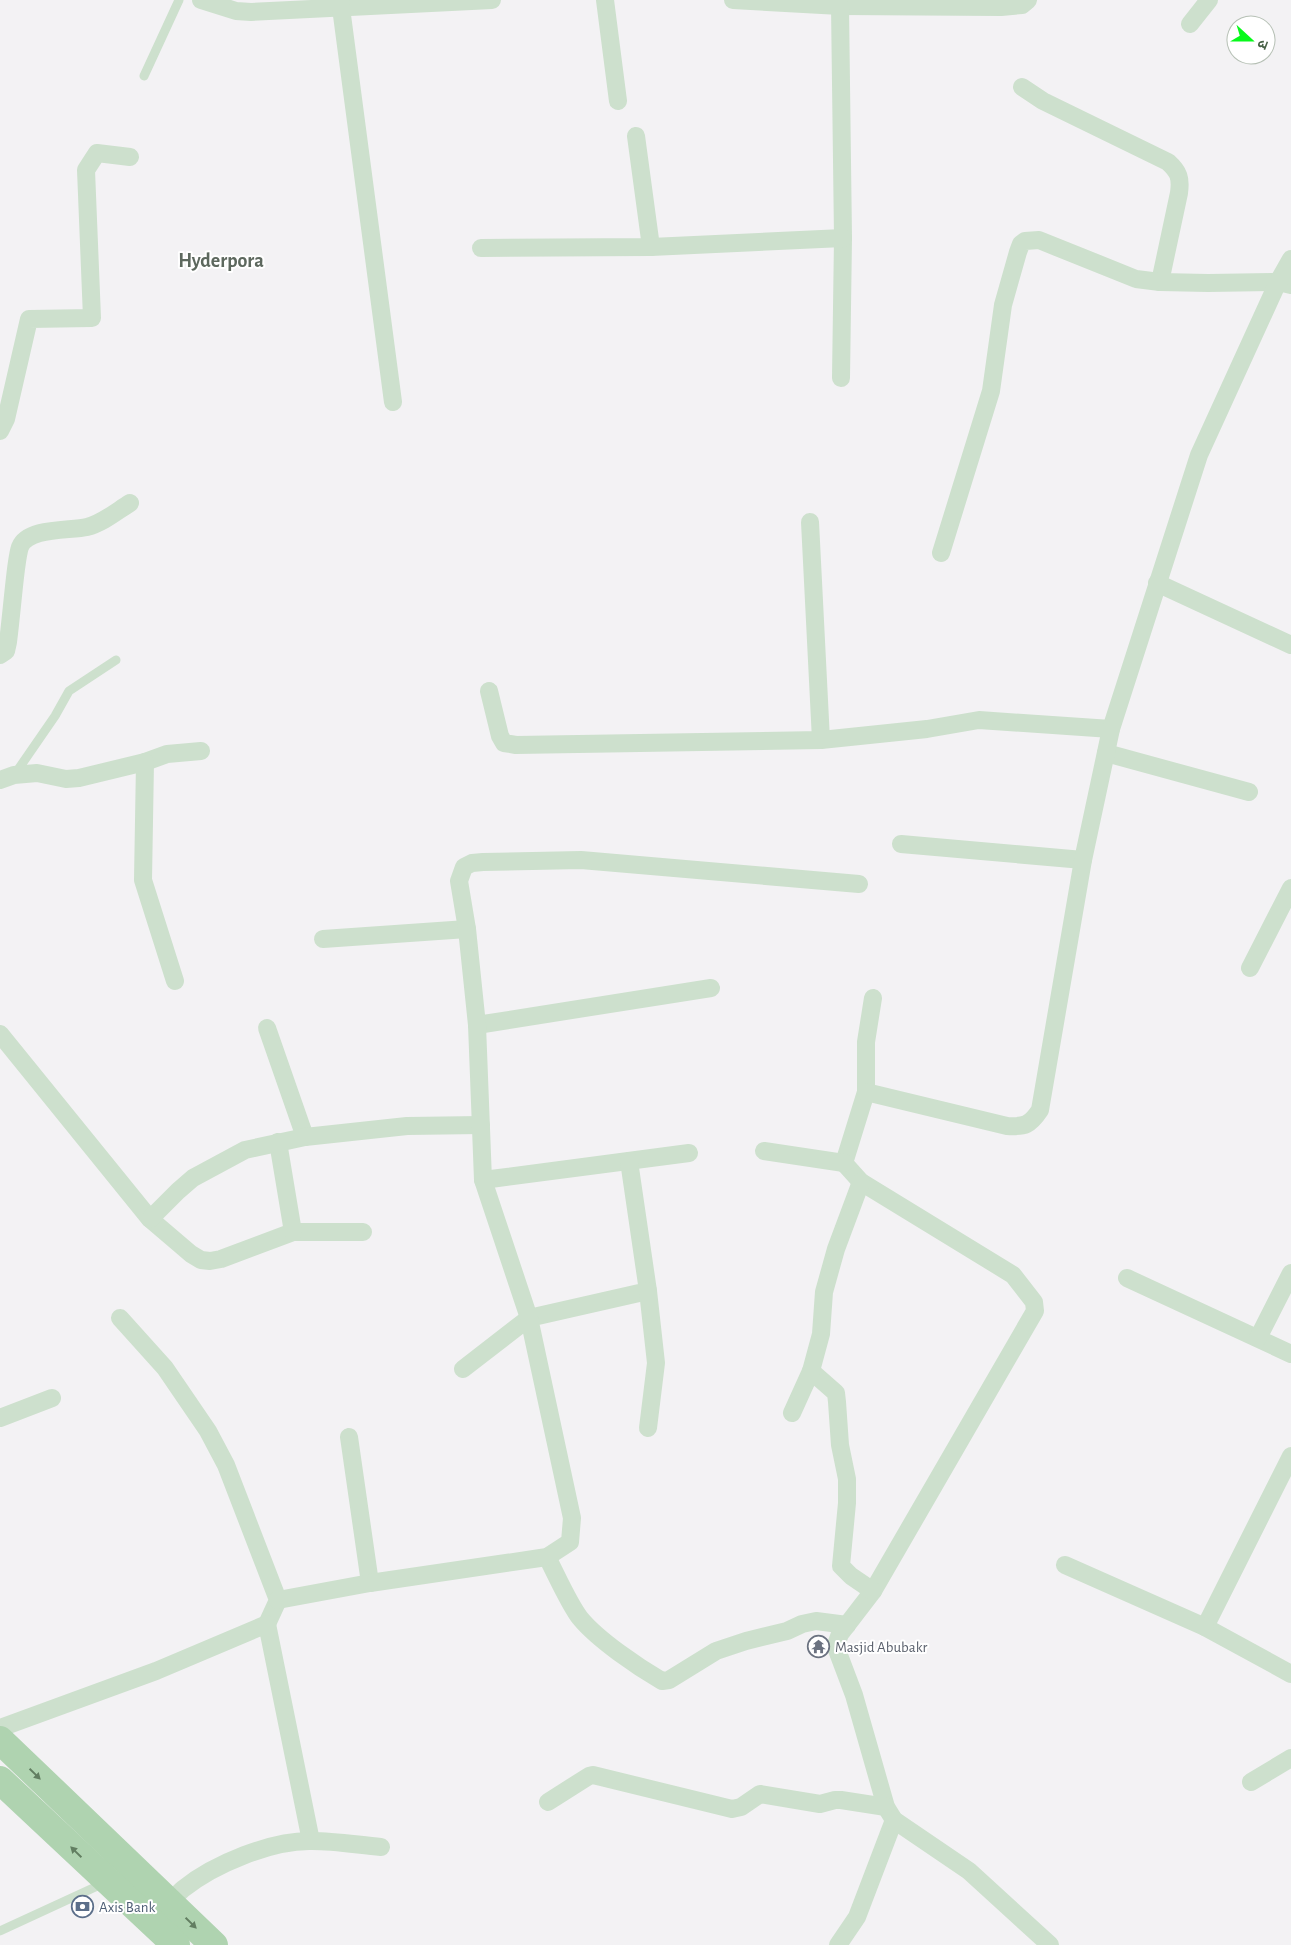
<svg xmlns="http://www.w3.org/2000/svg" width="1291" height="1945" font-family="'Alegreya Sans','Noto Sans Devanagari',sans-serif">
  <rect width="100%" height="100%" fill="#f3f2f4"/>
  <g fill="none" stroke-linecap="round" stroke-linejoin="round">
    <!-- lane -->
    <g stroke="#cde0cd" stroke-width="9">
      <path d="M144,76L179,0"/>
      <path d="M15,774L55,716L69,691L116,660"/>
      <path d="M0,1931L104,1883"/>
    </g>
    <!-- street -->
    <g stroke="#cde0cd" stroke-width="18">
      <path d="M201,0L236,11L251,12L492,0"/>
      <path d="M340,0L393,402"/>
      <path d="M605,0L618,101"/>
      <path d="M733,0L840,6L1001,7L1022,5L1028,0"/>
      <path d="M840,6L843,238L841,378"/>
      <path d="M1190,24L1209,0"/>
      <path d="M1022,87L1043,101L1168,162C1179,172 1181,178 1179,193L1160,282"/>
      <path d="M636,136L651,247"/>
      <path d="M481,248L651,247L843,238"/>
      <path d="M0,431L6,419L29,319L92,318L86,170L97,153L130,157"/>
      <path d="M810,522L821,740"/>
      <path d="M941,553L991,391L1003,305L1018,252L1021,244L1025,241L1039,240L1136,279L1160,282L1208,283L1278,282L1291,285"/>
      <path d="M1157,583L1291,645"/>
      <path d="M0,655L6,651L8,642C11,618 13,593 16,569C17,562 18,553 20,547C28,527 70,531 87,527C103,523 117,511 130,503"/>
      <path d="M489,691L500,736L504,743L516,745L821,740L927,729L979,720L1111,729"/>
      <path d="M1106,753L1249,792"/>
      <path d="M145,762L167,754L201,751"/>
      <path d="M0,780L14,775L37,773L66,779L79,778L145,762L143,880L175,981"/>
      <path d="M901,844L1083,860"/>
      <path d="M323,939L467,929"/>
      <path d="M1250,968L1291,888"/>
      <path d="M873,998L866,1042V1092L844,1163L861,1182L1013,1275L1034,1302L1035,1311L873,1591L840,1634L837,1642V1650L854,1695L886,1807L894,1820L969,1871L1050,1945"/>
      <path d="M477,1025L711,988"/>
      <path d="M267,1028L305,1137"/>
      <path d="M0,1034L150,1219L191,1254L201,1260L210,1261L221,1259L293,1232H363"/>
      <path d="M866,1092L1007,1126C1025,1127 1030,1125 1040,1110L1083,860L1111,729L1199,455L1278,282L1291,259"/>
      <path d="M278,1142L293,1232"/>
      <path d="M764,1151L844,1163"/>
      <path d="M483,1180L689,1153"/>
      <path d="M150,1219L178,1191L193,1178L245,1150L305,1137L407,1126L481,1125"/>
      <path d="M1127,1278L1291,1354"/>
      <path d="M120,1318L165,1368L208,1431L226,1465L278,1600L267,1624"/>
      <path d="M1258,1338L1291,1273"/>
      <path d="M463,1369L529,1318L648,1291L629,1161"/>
      <path d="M811,1371L836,1393L837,1402L840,1445L847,1479V1503L841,1566L851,1576L873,1591"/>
      <path d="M792,1413L811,1371L821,1334L824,1292L836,1249L861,1182"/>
      <path d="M0,1418L52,1398"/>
      <path d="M648,1428L656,1363L648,1291"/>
      <path d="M349,1437L370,1583"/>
      <path d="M1291,1456L1205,1627L1291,1674"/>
      <path d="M547,1557C556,1574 569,1604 580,1618C598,1640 638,1667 662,1681L669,1680L716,1651L746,1641L787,1631L802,1624L816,1621L847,1625"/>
      <path d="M1065,1565L1205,1627"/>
      <path d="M278,1600L370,1583L547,1557L570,1542L572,1518L529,1318L483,1180L477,1025L467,929L459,881L464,867L472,863L483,862L581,860L859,884"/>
      <path d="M0,1728L156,1671L267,1624L311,1841"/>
      <path d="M1251,1782L1291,1758"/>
      <path d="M548,1802L589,1776L593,1775L732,1809L741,1807L760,1794L820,1804L835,1800H841L886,1807"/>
      <path d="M170,1903C174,1899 178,1893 183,1889C214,1864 272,1840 312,1841C335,1841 358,1845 381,1847"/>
      <path d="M838,1945L857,1917L894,1820"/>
    </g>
    <!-- primary -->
    <g stroke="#afd3b0" stroke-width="28">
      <path d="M0,1740L214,1945"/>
      <path d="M0,1780L176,1945"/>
    </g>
  </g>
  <!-- one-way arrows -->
  <defs><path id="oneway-solid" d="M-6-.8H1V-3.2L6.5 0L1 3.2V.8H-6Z" transform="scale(1.25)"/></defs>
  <g fill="#627e61">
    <use href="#oneway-solid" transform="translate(35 1774) rotate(44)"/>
    <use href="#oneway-solid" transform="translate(76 1852) rotate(-136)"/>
    <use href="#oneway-solid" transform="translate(191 1923) rotate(44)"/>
  </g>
  <!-- icons -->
  <defs>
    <symbol id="temple-ring" viewBox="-11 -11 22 22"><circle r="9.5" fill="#fff" stroke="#6b7280" stroke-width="1.5"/><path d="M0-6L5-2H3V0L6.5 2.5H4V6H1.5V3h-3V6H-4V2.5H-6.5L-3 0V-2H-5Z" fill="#6b7280"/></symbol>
    <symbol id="bank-ring" viewBox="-11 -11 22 22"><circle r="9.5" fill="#fff" stroke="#5c6f8a" stroke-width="1.5"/><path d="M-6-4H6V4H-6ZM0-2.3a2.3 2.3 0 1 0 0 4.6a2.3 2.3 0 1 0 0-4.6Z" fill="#5c6f8a"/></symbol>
  </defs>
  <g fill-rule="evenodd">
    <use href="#temple-ring" x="806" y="1634" width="25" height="25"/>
    <use href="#bank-ring" x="70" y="1894" width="25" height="25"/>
  </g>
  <g text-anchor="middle" stroke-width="4" stroke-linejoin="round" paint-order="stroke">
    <!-- worship labels -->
    <g font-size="15" fill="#5b616d" stroke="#fff" text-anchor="start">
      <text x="835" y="1652">Masjid Abubakr</text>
    </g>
    <!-- service labels -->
    <g font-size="15" fill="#4e5e75" stroke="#fff" text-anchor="start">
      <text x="99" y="1912">Axis Bank</text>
    </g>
    <!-- district labels -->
    <g font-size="20" font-weight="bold" fill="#5d685e" stroke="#fff">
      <text x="221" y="267">Hyderpora</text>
    </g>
  </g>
  <!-- north arrow -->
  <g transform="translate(1251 40) rotate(111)"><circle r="24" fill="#ffffff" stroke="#b6c0b5"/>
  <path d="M0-4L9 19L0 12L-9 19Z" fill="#07f91b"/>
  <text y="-8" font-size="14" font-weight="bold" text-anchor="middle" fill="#486247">उ</text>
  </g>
</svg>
